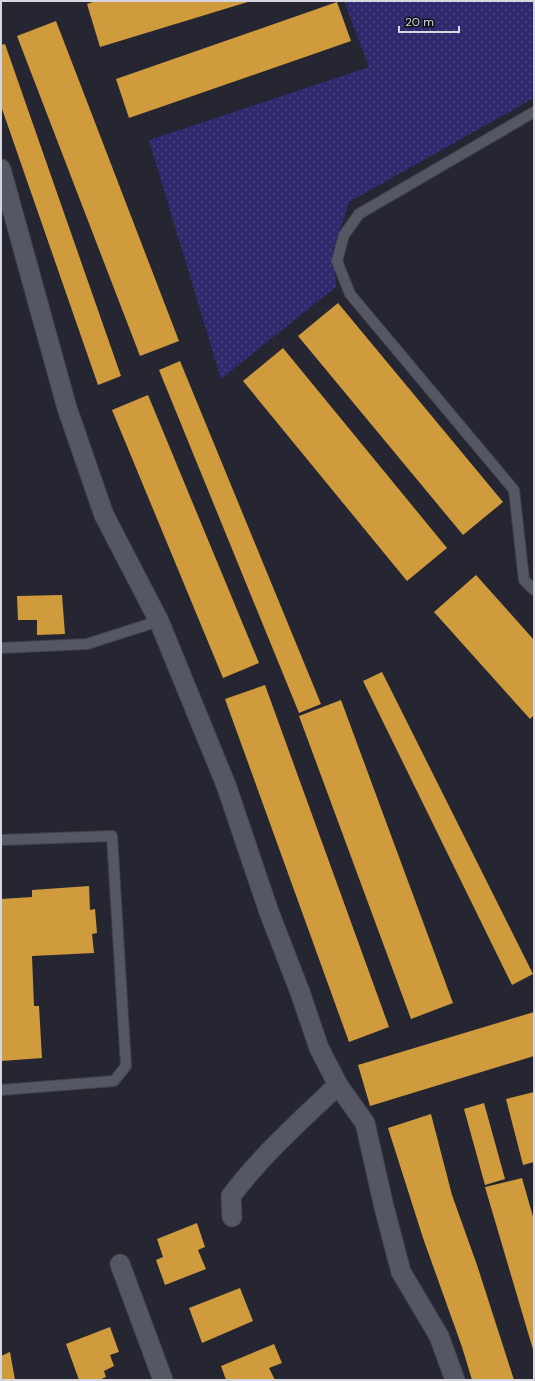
<svg xmlns="http://www.w3.org/2000/svg" width="535" height="1381" font-family="'DM Sans',sans-serif">
  <defs>
    <pattern id="grass-dots" width="8" height="8" patternUnits="userSpaceOnUse"><rect width="8" height="8" fill="#2e2a6d"/><path d="M2 2h.1M6 6h.1" fill="none" stroke="#4c4881" stroke-width="1.8" stroke-linecap="round"/></pattern>
  </defs>
  <rect width="100%" height="100%" fill="#252631"/>
  <!-- grass -->
  <path fill="url(#grass-dots)" d="M344,1H534V98L349,202L333,250L336,287L221,379L149,140L369,67Z"/>
  <!-- building -->
  <g fill="#d09b3c">
    <path d="M96,1H251L100,47L87,4Z"/>
    <path d="M337,2L351,41L129,118L116,79Z"/>
    <path d="M56,21L179,341L140,356L17,36Z"/>
    <path d="M5,44L121,376L98,385L1,106V45Z"/>
    <path d="M338,303L503,502L463,535L298,336Z"/>
    <path d="M283,348L447,548L407,581L243,381Z"/>
    <path d="M180,361L321,704L299,713L159,370Z"/>
    <path d="M148,395L259,663L223,678L112,410Z"/>
    <path d="M476,575L534,640V715L530,719L434,612Z"/>
    <path d="M62,595L65,634L37,635V620H18L17,596Z"/>
    <path d="M382,672L533,974L512,985L363,681Z"/>
    <path d="M265,685L389,1027L349,1042L225,699Z"/>
    <path d="M341,700L453,1003L411,1019L299,716Z"/>
    <path d="M89,886L90,910L95,909L97,933L92,934L94,953L32,956L34,1006H39L42,1058L1,1061V899L32,897V890Z"/>
    <path d="M534,1012V1056L370,1106L358,1065Z"/>
    <path d="M534,1092V1162L523,1165L506,1099Z"/>
    <path d="M484,1103L505,1179L485,1185L464,1109Z"/>
    <path d="M431,1114L452,1195L477,1265L514,1380H472L462,1347L423,1238L388,1128Z"/>
    <path d="M522,1178L534,1220V1353L485,1187Z"/>
    <path d="M197,1223L205,1247L198,1250L206,1269L165,1285L156,1260L163,1257L157,1239Z"/>
    <path d="M240,1288L253,1321L202,1343L189,1308Z"/>
    <path d="M110,1327L119,1352L110,1355L114,1366L104,1371L106,1377L99,1380H79L66,1344Z"/>
    <path d="M274,1344L282,1363L269,1368L275,1380H226L221,1366Z"/>
    <path d="M10,1352L15,1380H1V1356Z"/>
  </g>
  <g fill="none" stroke-linecap="round" stroke-linejoin="round">
    <defs>
      <g id="service">
        <path d="M534,112L359,214L344,235L337,261L350,294L514,490L524,580L534,590"/>
        <path d="M1,648L87,644L159,621"/>
        <path d="M1,840L112,836L126,1066L114,1081L1,1090"/>
      </g>
      <g id="minor">
        <path d="M1,169L67,408L104,515L159,621L226,785L269,912L300,992L319,1048L338,1085L365,1123L384,1207L401,1272L439,1336L455,1380"/>
        <path d="M232,1217L231,1196C262,1155 301,1120 338,1085"/>
        <path d="M120,1264L163,1380"/>
      </g>
    </defs>
    <!-- service casing -->
    <use href="#service" stroke="#42434c" stroke-width="12"/>
    <!-- minor casing -->
    <use href="#minor" stroke="#42434c" stroke-width="21"/>
    <!-- service -->
    <use href="#service" stroke="#565764" stroke-width="10"/>
    <!-- minor -->
    <use href="#minor" stroke="#565764" stroke-width="19"/>
  </g>
  <!-- border -->
  <rect width="535" height="1381" fill="none" stroke="#d7d8df" stroke-width="4"/>
  <!-- scale -->
  <path d="M399 26v6h60v-6" fill="none" stroke="#d7d8df" stroke-width="2"/>
  <text x="405" y="26" font-size="12" fill="#d7d8df" stroke="#0f1015" stroke-width="3" paint-order="stroke">20 m</text>
</svg>
